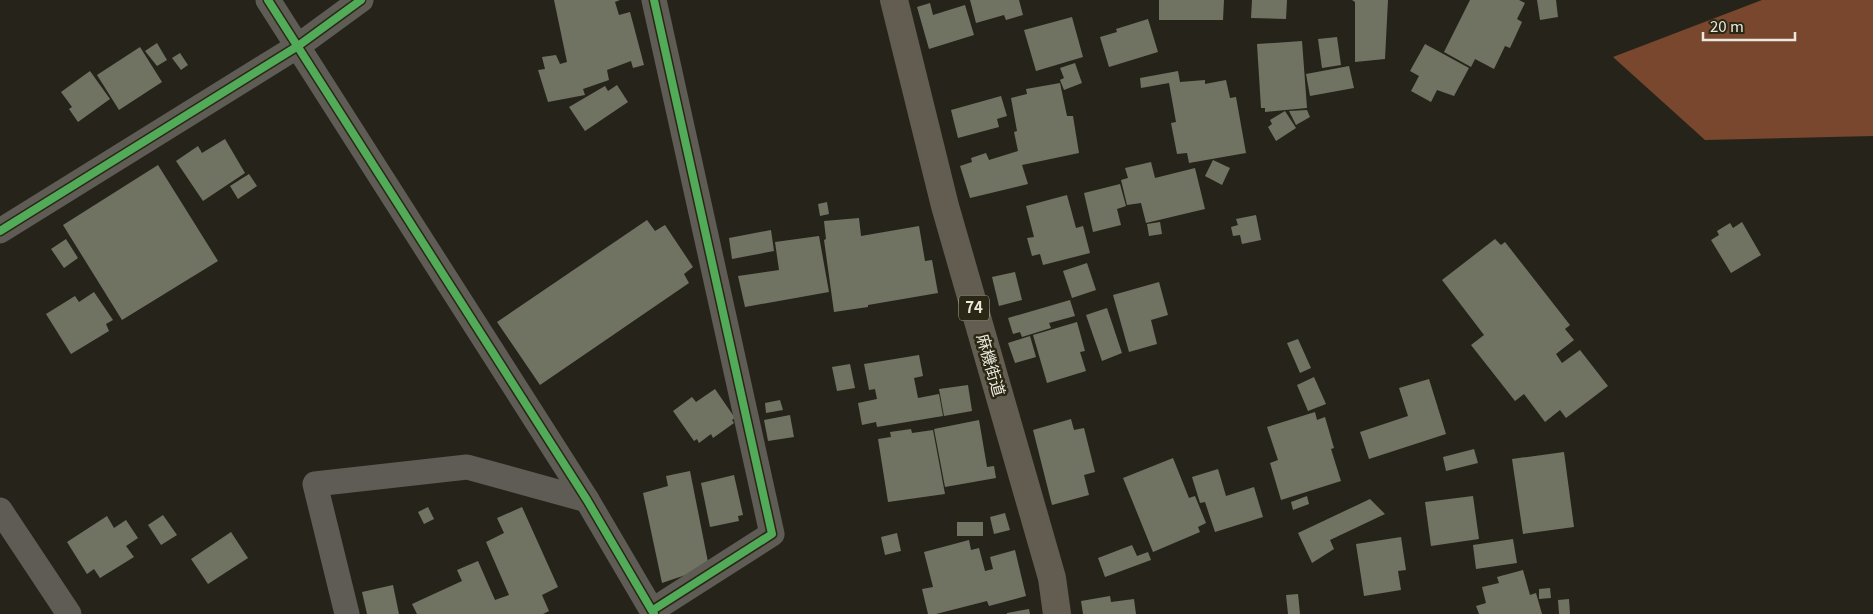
<svg xmlns="http://www.w3.org/2000/svg" width="1873" height="614" font-family="Georgia,'Noto Sans JP',serif">
  <rect width="100%" height="100%" fill="#26241a"/>
  <!-- forest -->
  <path fill="#78472e" d="M1762,0H1873V136L1705,140L1613,57Z"/>
  <!-- building -->
  <g fill="#707362">
    <path d="M554,0H620L615,2L619,15L630,12L644,65L633,68L631,61L607,70L609,80L583,89L585,95L548,102L538,70L545,69L542,57L556,55L560,64L567,62Z"/>
    <path d="M970,0H1019L1023,15L1006,20L1004,15L976,23Z"/>
    <path d="M1159,0H1224L1223,20H1159Z"/>
    <path d="M1252,0H1287L1286,19L1251,18Z"/>
    <path d="M1352,0H1388L1385,59L1355,62V2Z"/>
    <path d="M1470,0H1519L1525,3L1517,19L1522,22L1510,48L1505,46L1494,69L1475,59L1471,67L1444,52Z"/>
    <path d="M1537,0H1556L1558,17L1540,20Z"/>
    <path d="M930,3L933,15L965,5L974,35L929,49L917,7Z"/>
    <path d="M1072,17L1083,57L1036,71L1024,30Z"/>
    <path d="M1148,19L1158,52L1109,67L1100,37L1117,32L1116,29Z"/>
    <path d="M1337,37L1341,65L1322,68L1318,39Z"/>
    <path d="M1302,41L1307,108L1265,112V108H1261L1257,44Z"/>
    <path d="M157,43L167,60L157,66L145,51Z"/>
    <path d="M1425,44L1469,68L1454,96L1437,90L1431,102L1411,91L1419,76L1410,71Z"/>
    <path d="M140,47L162,82L119,110L97,75Z"/>
    <path d="M180,53L188,65L181,70L172,58Z"/>
    <path d="M1075,63L1082,83L1064,90L1060,80L1064,78L1060,68Z"/>
    <path d="M1349,66L1354,88L1310,96L1306,74Z"/>
    <path d="M90,71L110,99L78,122L69,109L72,107L61,92Z"/>
    <path d="M1178,71L1180,82L1205,80V84L1226,80L1230,98L1236,97L1246,153L1189,163L1187,153L1177,154L1171,123L1176,122L1169,83L1141,88L1140,78Z"/>
    <path d="M1060,83L1067,116H1073L1079,153L1022,165L1028,184L970,198L960,166L972,162L971,158L986,153L989,160L1018,151L1014,132L1017,131L1011,98L1027,94L1026,89Z"/>
    <path d="M617,85L628,102L585,131L569,107L605,86L608,91Z"/>
    <path d="M1001,96L1007,116L997,119L999,127L958,138L951,110Z"/>
    <path d="M1307,110L1310,117L1296,125L1289,111Z"/>
    <path d="M1285,111L1296,128L1276,141L1268,127L1272,124L1270,120Z"/>
    <path d="M225,139L245,173L203,201L176,161L198,146L202,153Z"/>
    <path d="M1213,160L1230,168L1222,185L1205,176Z"/>
    <path d="M1151,162L1155,178L1195,168L1205,209L1146,223L1141,203L1127,205L1121,180L1128,178L1125,168Z"/>
    <path d="M158,165L218,261L122,320L63,225Z"/>
    <path d="M249,174L257,186L238,199L230,186Z"/>
    <path d="M1120,184L1126,206L1117,209L1121,225L1093,232L1084,193Z"/>
    <path d="M1067,195L1076,228L1083,226L1090,253L1043,265L1040,254L1032,256L1027,238L1034,237L1026,206Z"/>
    <path d="M827,202L829,214L820,216L818,204Z"/>
    <path d="M1256,215L1261,240L1242,244L1240,235L1233,236L1231,227L1238,225L1236,219Z"/>
    <path d="M859,218L861,236L919,226L925,261L932,260L938,293L868,305V307L834,312L824,240L826,239L824,221Z"/>
    <path d="M647,220L655,231L665,225L693,267L684,274L689,283L540,385L497,322Z"/>
    <path d="M1160,222L1162,234L1149,236L1147,224Z"/>
    <path d="M1742,222L1761,255L1731,273L1711,240L1719,235L1717,231L1730,223L1733,228Z"/>
    <path d="M771,230L774,251L732,259L729,238Z"/>
    <path d="M819,236L829,292L745,307L738,276L779,270L775,242Z"/>
    <path d="M66,239L78,258L64,268L51,249Z"/>
    <path d="M1495,239L1501,245L1505,242L1570,325L1565,329L1574,340L1556,354L1562,363L1580,350L1608,386L1566,418L1560,410L1545,422L1524,394L1515,401L1471,345L1484,335L1442,280Z"/>
    <path d="M1087,263L1096,290L1072,298L1063,271Z"/>
    <path d="M1015,272L1022,300L999,306L992,277Z"/>
    <path d="M1159,282L1168,315L1151,320L1157,344L1129,352L1113,295Z"/>
    <path d="M94,292L113,320L106,324L109,331L71,354L46,314L75,296L79,302Z"/>
    <path d="M1070,300L1075,316L1049,323L1051,328L1022,337L1020,332L1013,334L1008,318Z"/>
    <path d="M1107,308L1122,353L1102,361L1086,315Z"/>
    <path d="M1077,322L1085,351L1080,352L1086,371L1047,383L1033,335Z"/>
    <path d="M1030,336L1036,357L1015,363L1008,343Z"/>
    <path d="M1298,339L1311,368L1300,373L1287,343Z"/>
    <path d="M919,355L923,376L914,378L918,398L939,394L943,416L877,427L876,422L862,425L858,403L877,399L875,389L869,390L864,364Z"/>
    <path d="M850,364L855,388L837,391L832,367Z"/>
    <path d="M1314,377L1326,404L1308,411L1297,385Z"/>
    <path d="M1429,379L1446,434L1369,459L1360,432L1408,416L1399,388Z"/>
    <path d="M968,385L972,411L944,416L939,389Z"/>
    <path d="M715,389L735,418L732,420L734,423L713,438L711,434L699,443L697,439L694,441L673,411L692,397L696,402Z"/>
    <path d="M780,400L783,410L766,413L765,403Z"/>
    <path d="M1315,412L1317,420L1325,417L1334,448L1331,449L1341,481L1281,500L1270,463L1278,460L1267,427Z"/>
    <path d="M790,415L794,437L768,441L764,420Z"/>
    <path d="M1071,419L1074,430L1084,428L1095,472L1084,475L1089,495L1052,505L1033,430Z"/>
    <path d="M979,420L987,467L994,466L996,478L945,487L934,429Z"/>
    <path d="M911,429L912,433L933,430L945,494L888,502L878,439L891,437L890,432Z"/>
    <path d="M1474,449L1478,463L1446,471L1443,457Z"/>
    <path d="M1564,452L1574,527L1523,534L1512,459Z"/>
    <path d="M1173,458L1189,498L1195,496L1206,523L1198,527L1200,532L1153,552L1123,478Z"/>
    <path d="M1218,469L1226,496L1254,487L1263,517L1215,532L1205,502L1200,503L1192,477Z"/>
    <path d="M690,471L709,567L662,583L643,493L668,486L666,476Z"/>
    <path d="M734,475L743,515L738,516L739,521L710,527L701,483Z"/>
    <path d="M1307,496L1309,504L1293,510L1291,502Z"/>
    <path d="M1473,496L1479,539L1431,546L1425,502Z"/>
    <path d="M1370,499L1385,514L1330,540L1334,549L1312,563L1298,533Z"/>
    <path d="M428,507L434,519L424,524L418,512Z"/>
    <path d="M522,507L558,587L542,595L549,611L543,614H417L412,604L462,581L457,570L478,561L495,600L509,595L486,542L504,533L497,518Z"/>
    <path d="M1005,513L1010,530L994,534L990,517Z"/>
    <path d="M163,515L177,535L161,545L148,525Z"/>
    <path d="M107,516L114,528L126,520L138,538L126,546L134,557L100,578L94,569L87,574L67,542Z"/>
    <rect x="957" y="522" width="26" height="14"/>
    <path d="M231,532L248,558L208,584L191,559Z"/>
    <path d="M897,533L901,551L885,555L881,537Z"/>
    <path d="M1401,537L1406,570L1398,571L1401,590L1364,596L1356,544Z"/>
    <path d="M1513,539L1517,563L1476,569L1473,545Z"/>
    <path d="M969,540L971,550L979,548L985,571L993,569L990,557L1015,550L1026,596L989,606L987,601L936,614H928L922,589L933,587L924,552Z"/>
    <path d="M1132,545L1137,556L1148,552L1151,560L1105,577L1098,558Z"/>
    <path d="M1523,570L1530,595L1536,593L1542,614H1479L1476,606L1486,603L1482,587L1499,583L1497,577Z"/>
    <path d="M393,585L399,614H367L362,592Z"/>
    <path d="M1550,588L1551,598L1539,599V589Z"/>
    <path d="M1298,594L1300,614H1288L1286,595Z"/>
    <path d="M1110,596L1111,602L1134,599L1136,614H1083L1081,601Z"/>
    <path d="M1569,599L1570,614H1559L1558,600Z"/>
    <path d="M1029,609L1030,614H1007V613Z"/>
  </g>
  <g fill="none" stroke-linecap="round" stroke-linejoin="round">
    <!-- minor -->
    <g stroke="#5e5c55" stroke-width="25">
      <path d="M268,0L587,500L654,614"/>
      <path d="M0,231L298,46L361,0"/>
      <path d="M0,510L69,614"/>
      <path d="M653,610L772,534L654,0"/>
      <path d="M347,614L315,484L467,467L587,500"/>
    </g>
    <!-- primary -->
    <path stroke="#625d50" stroke-width="28" d="M894,0L945,206L1052,578L1057,614"/>
    <defs>
      <g id="cycleway">
        <path d="M268,0L587,500L654,614"/>
        <path d="M0,231L298,46L361,0"/>
        <path d="M653,610L772,534L654,0"/>
      </g>
    </defs>
    <!-- cycleway casing -->
    <use href="#cycleway" stroke="#2b2715" stroke-width="11"/>
    <!-- cycleway -->
    <use href="#cycleway" stroke="#51ab58" stroke-width="8"/>
  </g>
  <g text-anchor="middle" stroke-width="5" stroke-linejoin="round" paint-order="stroke">
    <!-- shield labels -->
    <rect fill="#2b2715" stroke="#b1afa1" stroke-width="1" x="959" y="295.5" width="30" height="25" rx="4"/>
    <g font-size="15" font-weight="bold" fill="#ebe9dd">
      <text x="974" y="313">74</text>
    </g>
    <!-- street labels -->
    <g font-size="16" fill="#ebe9dd" stroke="#2b2715">
      <text transform="translate(991 365) rotate(74)" y="6">麻機街道</text>
    </g>
  </g>
  <!-- scale -->
  <path d="M1703 32v8h92v-8" fill="none" stroke="#ebe9dd" stroke-width="2.5"/>
  <text x="1710" y="32" font-size="15" fill="#ebe9dd" stroke="#2b2715" stroke-width="4" paint-order="stroke">20 m</text>
</svg>
